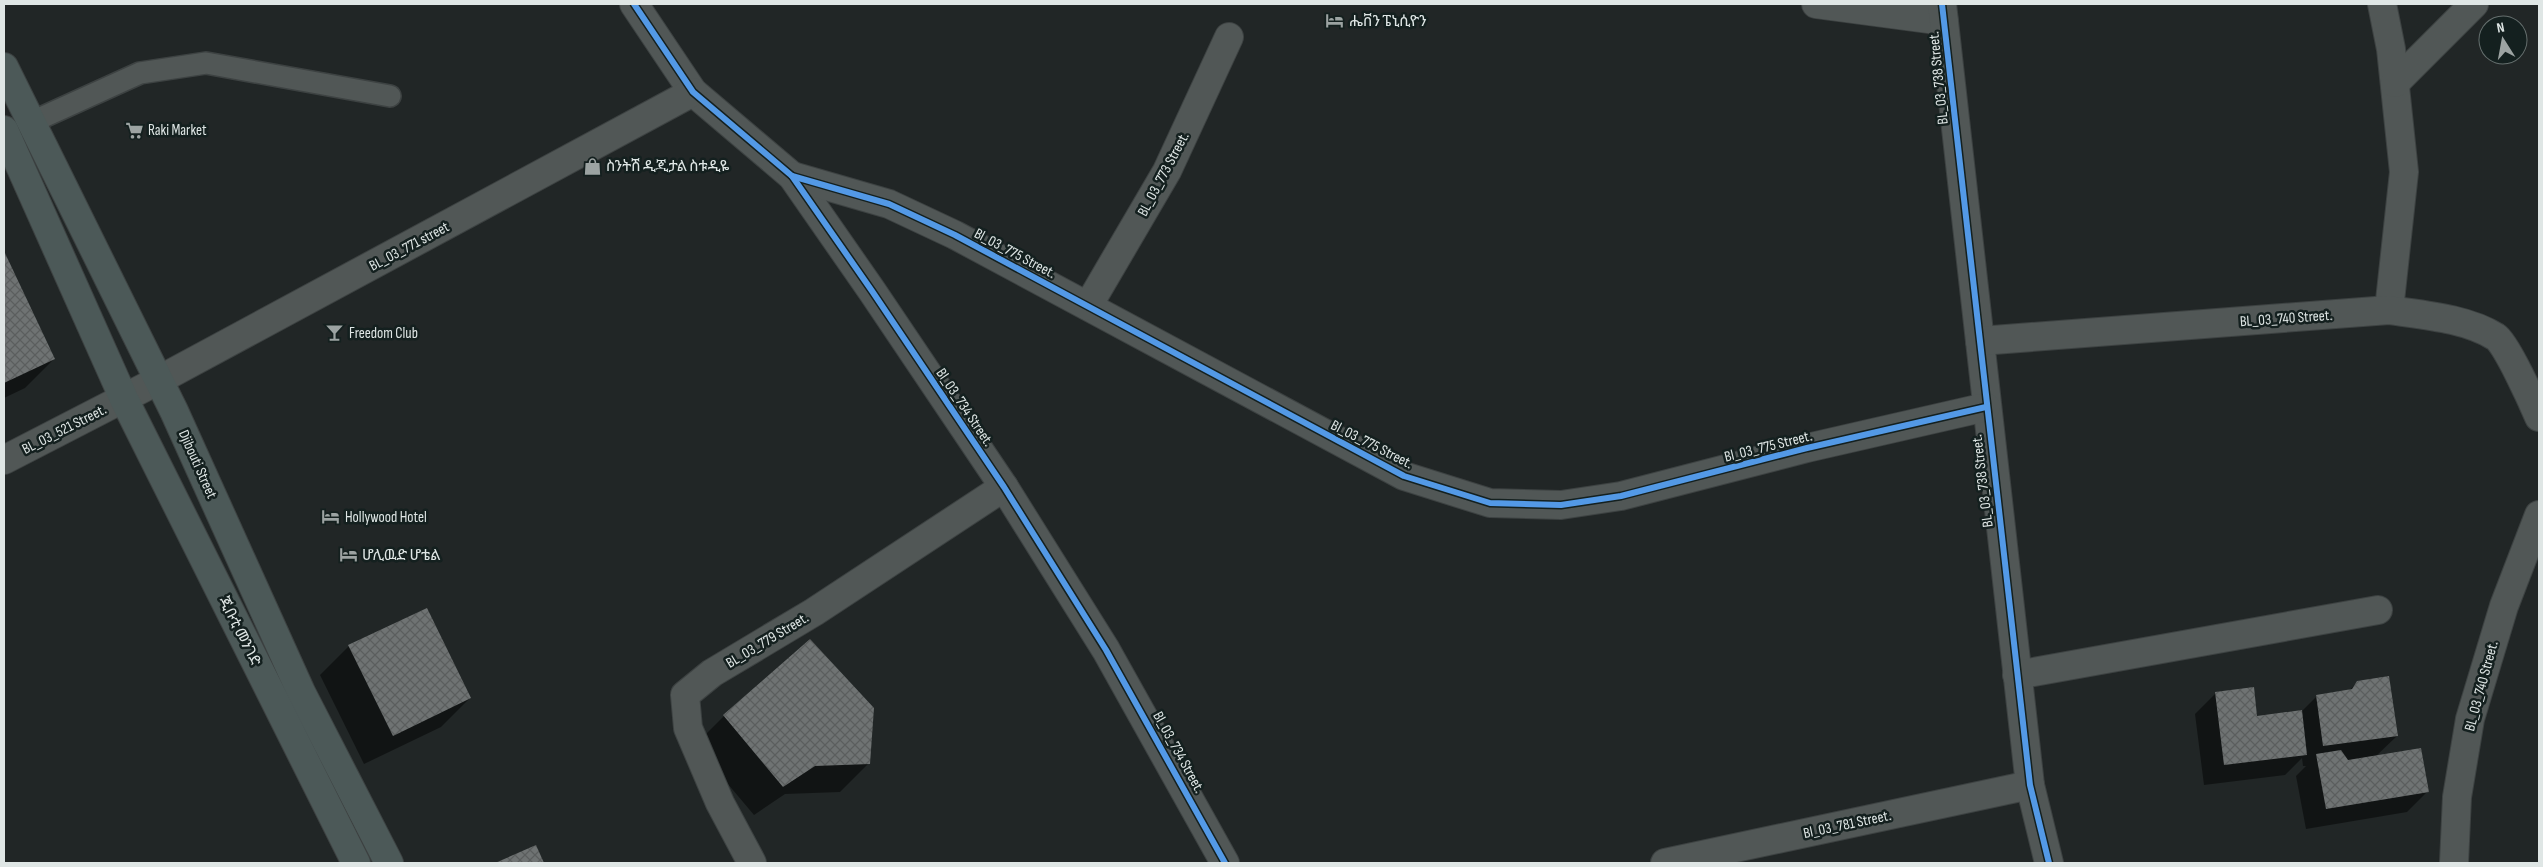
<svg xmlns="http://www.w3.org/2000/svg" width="2543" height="867" font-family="'Sofia Sans Condensed','Noto Sans Ethiopic',sans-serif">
  <defs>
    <pattern id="building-cross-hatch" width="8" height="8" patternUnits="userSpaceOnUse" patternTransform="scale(1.25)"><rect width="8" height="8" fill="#6f7373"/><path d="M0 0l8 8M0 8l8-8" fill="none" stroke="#5b5e5e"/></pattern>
  </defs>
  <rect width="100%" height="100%" fill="#212626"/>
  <!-- shadow -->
  <g fill="#0007">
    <path d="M4,253L54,359L25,388L4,398Z"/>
    <path d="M349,646L470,698L441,727L364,764L320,675Z"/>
    <path d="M2357,682L2397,736L2375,757L2428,791L2407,812L2306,829L2296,776L2306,766H2303L2302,758L2285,775L2204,785L2195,714L2216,693L2256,717L2302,711L2317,696L2349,691Z"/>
    <path d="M724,716L869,763L840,792L785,794L754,815L695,745Z"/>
  </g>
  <!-- building -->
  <g fill="url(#building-cross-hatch)">
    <path d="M4,251L55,359L4,383Z"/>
    <path d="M427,608L471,698L393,736L348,645Z"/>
    <path d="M810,639L874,708L870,764L815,766L783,787L723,715Z"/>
    <path d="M2389,676L2398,736L2323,746L2316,695L2352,689L2357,681Z"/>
    <path d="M2254,687L2257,716L2302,710L2307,755L2224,765L2215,692Z"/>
    <path d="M2421,748L2429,792L2326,809L2316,754L2341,750L2348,760Z"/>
    <path d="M536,845L544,863H495Z"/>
  </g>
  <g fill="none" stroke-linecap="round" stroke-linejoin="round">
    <defs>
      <path id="lane" d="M32,122L140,73L206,63L390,96"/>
      <g id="street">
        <path d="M634,4L693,92L792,176L872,291L1004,487L1106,650L1225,863"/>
        <path d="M1816,4L1944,21"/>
        <path d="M1942,4L2030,785L2049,863"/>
        <path d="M2382,4L2391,49L2404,172L2389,310"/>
        <path d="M2395,83L2474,4"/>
        <path d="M792,176L889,204L955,235L1404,476L1490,503L1561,505L1621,496L1807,448L1986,407"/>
        <path d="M1088,306L1167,171L1229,37"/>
        <path d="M1980,341L2389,310C2422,315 2466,318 2496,337C2506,343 2533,403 2539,417"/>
        <path d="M4,460L159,380L693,92"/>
        <path d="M2017,675L2378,610"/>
        <path d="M752,863L720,803L688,728L685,695L712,673L814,612L1004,487"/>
        <path d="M1665,863L2030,785"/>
        <path d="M2454,863L2457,797L2470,719L2504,606L2539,515"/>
      </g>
      <g id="primary">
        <path d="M4,67L174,411L301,692L389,863"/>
        <path d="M4,130L124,399L356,863"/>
      </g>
    </defs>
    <!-- lane casing -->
    <use href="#lane" stroke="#3d4242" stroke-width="24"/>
    <!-- street casing -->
    <use href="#street" stroke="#3d4242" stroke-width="30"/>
    <!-- primary casing -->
    <use href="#primary" stroke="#3d4242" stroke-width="30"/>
    <!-- lane -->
    <use href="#lane" stroke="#515756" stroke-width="21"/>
    <!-- street -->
    <use href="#street" stroke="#515756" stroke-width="28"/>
    <!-- primary -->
    <use href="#primary" stroke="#4c5958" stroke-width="28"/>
    <defs>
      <g id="cycleway">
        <path d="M634,4L693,92L792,176L872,291L1004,487L1106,650L1225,863"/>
        <path d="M1942,4L2030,785L2049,863"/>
        <path d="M792,176L889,204L955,235L1404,476L1490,503L1561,505L1621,496L1807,448L1986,407"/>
      </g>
    </defs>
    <!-- cycleway casing -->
    <use href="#cycleway" stroke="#14201f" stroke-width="9"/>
    <!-- cycleway -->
    <use href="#cycleway" stroke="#5399e6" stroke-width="6"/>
  </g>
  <!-- icons -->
  <defs>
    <symbol id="hotel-bare" viewBox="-9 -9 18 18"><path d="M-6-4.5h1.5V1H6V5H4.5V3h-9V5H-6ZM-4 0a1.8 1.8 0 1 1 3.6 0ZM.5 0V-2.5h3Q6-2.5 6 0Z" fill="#9ca3a2" stroke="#14201f" stroke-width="2.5" paint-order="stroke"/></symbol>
    <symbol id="supermarket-bare" viewBox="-9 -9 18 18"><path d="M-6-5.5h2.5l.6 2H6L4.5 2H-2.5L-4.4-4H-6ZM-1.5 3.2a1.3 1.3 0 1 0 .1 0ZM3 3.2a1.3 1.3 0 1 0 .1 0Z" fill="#9ca3a2" stroke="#14201f" stroke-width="2.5" paint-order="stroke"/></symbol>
    <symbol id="shop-bare" viewBox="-9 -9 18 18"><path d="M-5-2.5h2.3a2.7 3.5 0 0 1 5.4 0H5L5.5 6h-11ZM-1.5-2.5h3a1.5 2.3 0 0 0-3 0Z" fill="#9ca3a2" stroke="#14201f" stroke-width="2.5" paint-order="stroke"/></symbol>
    <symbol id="bar-bare" viewBox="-9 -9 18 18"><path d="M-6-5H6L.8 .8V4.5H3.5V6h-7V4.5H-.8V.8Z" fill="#9ca3a2" stroke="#14201f" stroke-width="2.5" paint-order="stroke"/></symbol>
  </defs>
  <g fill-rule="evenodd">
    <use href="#hotel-bare" x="1322" y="8" width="25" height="25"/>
    <use href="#supermarket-bare" x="122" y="118" width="25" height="25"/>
    <use href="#shop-bare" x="580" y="154" width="25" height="25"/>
    <use href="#bar-bare" x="322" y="320" width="25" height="25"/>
    <use href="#hotel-bare" x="318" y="504" width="25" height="25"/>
    <use href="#hotel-bare" x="336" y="542" width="25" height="25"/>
  </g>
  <g text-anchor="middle" stroke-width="5" stroke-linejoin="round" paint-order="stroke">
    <!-- poi labels -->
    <g font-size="15" fill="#dfe6e5" stroke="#14201f" text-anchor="start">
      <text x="1349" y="26">ሔቨን ፔኒሲዮን</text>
      <text x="148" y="135">Raki Market</text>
      <text x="606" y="171">ስንትሽ ዲጂታል ስቱዲዬ</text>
      <text x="349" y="338">Freedom Club</text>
      <text x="345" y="522">Hollywood Hotel</text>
      <text x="362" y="560">ሆሊዉድ ሆቴል</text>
    </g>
    <!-- street labels -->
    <g font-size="15" fill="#dfe6e5" stroke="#14201f">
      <text transform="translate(1938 78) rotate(-96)" y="5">BL_03_738 Street.</text>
      <text transform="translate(1163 174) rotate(-62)" y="5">BL_03_773 Street.</text>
      <text transform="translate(409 246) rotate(-28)" y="5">BL_03_771 street</text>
      <text transform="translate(1015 253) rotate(28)" y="5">Bl_03_775 Street.</text>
      <text transform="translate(2286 318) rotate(-4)" y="5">BL_03_740 Street.</text>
      <text transform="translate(965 407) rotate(56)" y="5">Bl_03_734 Street.</text>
      <text transform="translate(64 429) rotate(-27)" y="5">BL_03_521 Street.</text>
      <text transform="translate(1372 444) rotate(27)" y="5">Bl_03_775 Street.</text>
      <text transform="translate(1768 446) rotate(-14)" y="5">Bl_03_775 Street.</text>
      <text transform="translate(198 464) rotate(66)" y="5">Djibouti Street</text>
      <text transform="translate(1982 481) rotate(-97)" y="5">BL_03_738 Street.</text>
      <text transform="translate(240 631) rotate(63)" y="5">ጂቡቲ መንገድ</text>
      <text transform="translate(767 640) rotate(-31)" y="5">BL_03_779 Street.</text>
      <text transform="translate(2481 686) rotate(-75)" y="5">BL_03_740 Street.</text>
      <text transform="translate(1179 752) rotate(61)" y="5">Bl_03_734 Street.</text>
      <text transform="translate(1847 824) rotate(-12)" y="5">Bl_03_781 Street.</text>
    </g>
  </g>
  <!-- border -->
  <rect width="2543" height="867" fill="none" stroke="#dfe6e5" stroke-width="10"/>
  <!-- north arrow -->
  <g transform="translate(2503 40) rotate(349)"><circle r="24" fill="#14201f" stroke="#656f6e"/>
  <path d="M0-4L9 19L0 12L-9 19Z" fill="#9ca3a2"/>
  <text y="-8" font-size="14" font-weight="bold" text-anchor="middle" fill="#dfe6e5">N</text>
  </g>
</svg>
